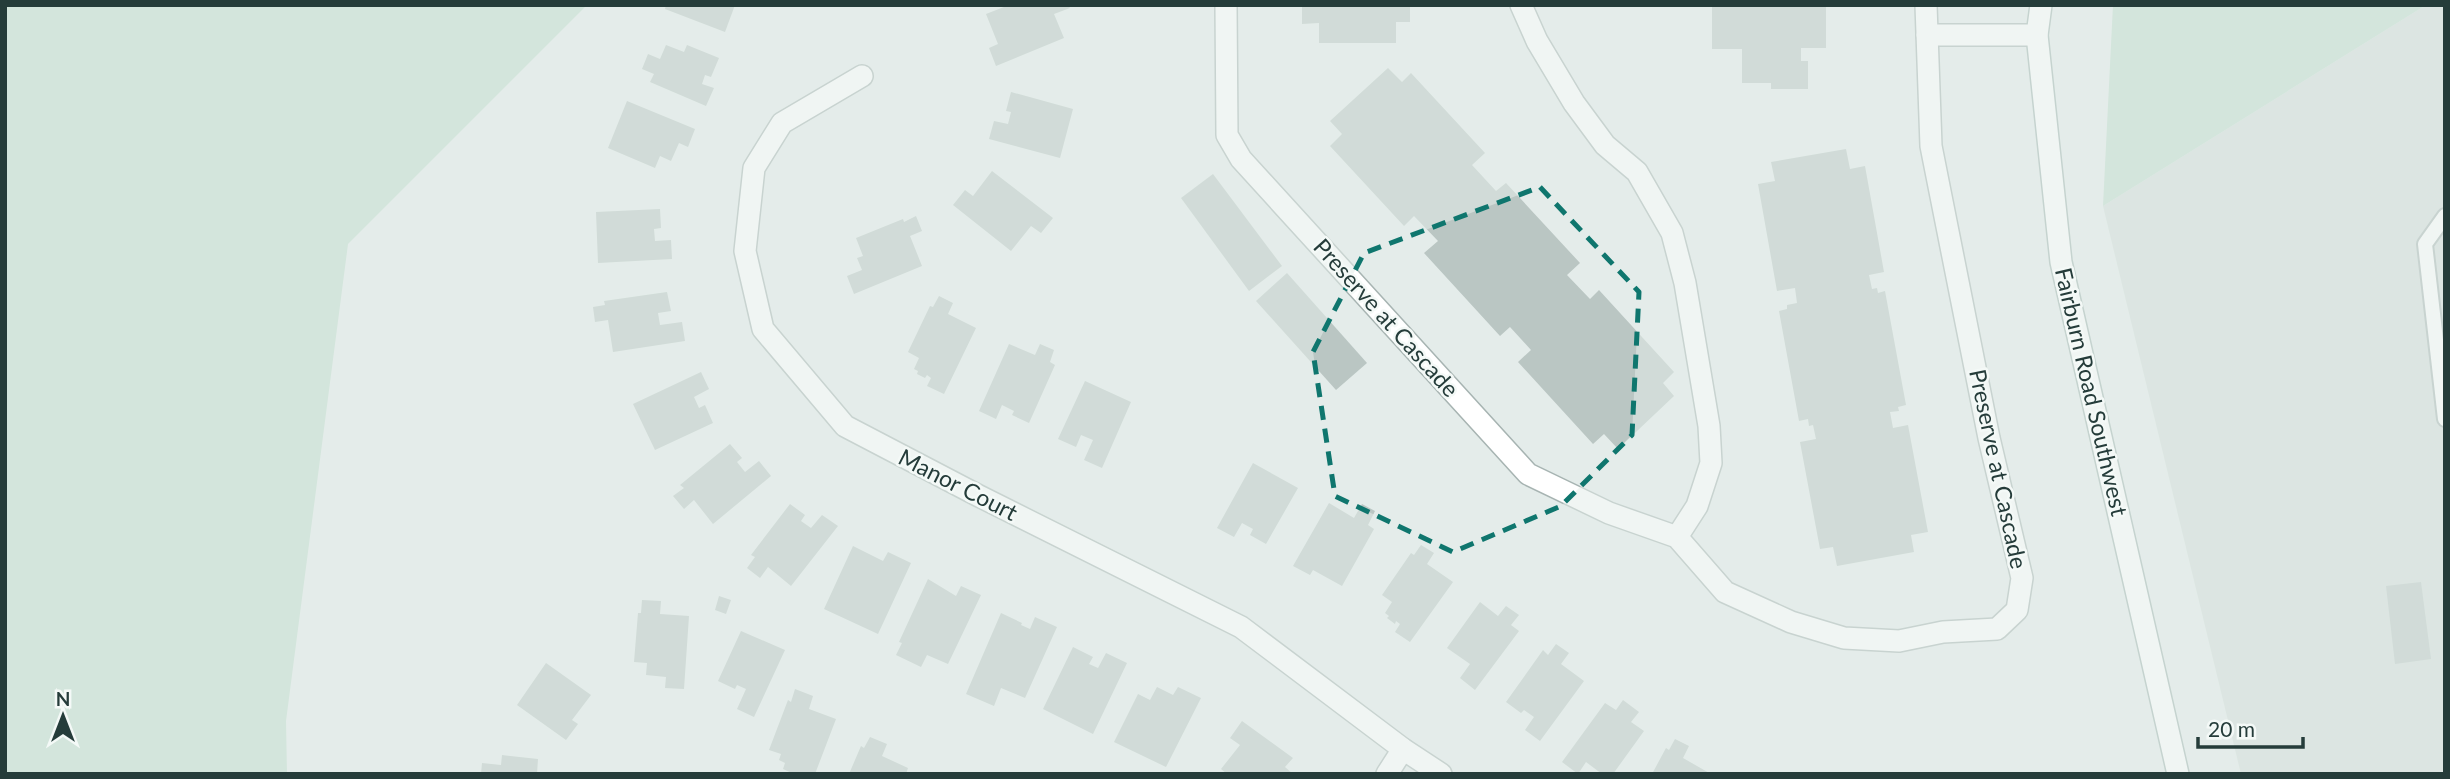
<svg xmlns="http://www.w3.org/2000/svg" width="2450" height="779" font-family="Lato,sans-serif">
  <rect width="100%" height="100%" fill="#e4ecea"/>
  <!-- built -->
  <path fill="#d2dcd9" d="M2426,5H2445V774H2241L2103,206Z"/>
  <!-- green -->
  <g fill="#bfdbcc">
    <path d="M5,5H587L348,244L286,721L287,774H5Z"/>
    <path d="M2113,5H2426L2103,206Z"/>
  </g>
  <!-- building -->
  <g fill="#bac6c3">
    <path d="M666,5H735L725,32L665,9Z"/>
    <path d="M1009,5H1068L1070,8L1054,14L1064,38L996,66L989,48L998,44L986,14Z"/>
    <path d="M1302,5H1410V22H1396V43H1319V23L1302,24Z"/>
    <path d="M1712,5H1826V48H1801V61H1808V89H1771V83H1742V49H1712Z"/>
    <path d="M666,45L684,52L687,45L719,58L711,77L705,75L702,84L714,88L706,106L650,82L654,74L642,69L648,54L660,59Z"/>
    <path d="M1388,68L1402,82L1411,73L1485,153L1472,165L1496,191L1506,183L1580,263L1567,275L1590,299L1599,290L1674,372L1663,383L1674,396L1618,449L1604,434L1593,444L1518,362L1531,350L1510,327L1500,336L1424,253L1438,241L1414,216L1404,226L1330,146L1342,134L1330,121Z"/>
    <path d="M1011,92L1073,109L1060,158L989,139L994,121L1008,124L1011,112L1006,111Z"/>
    <path d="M627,101L695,129L688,147L679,143L671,161L660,156L655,168L608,148Z"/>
    <path d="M1846,149L1850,169L1865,166L1884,272L1869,275L1872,289L1877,288L1878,293L1885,291L1906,405L1898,407L1899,411L1890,412L1893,428L1908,425L1928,532L1911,535L1914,552L1837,566L1833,547L1820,549L1800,442L1816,439L1813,425L1809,426L1808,419L1799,421L1779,311L1787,309V305L1797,303L1795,288L1777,291L1758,184L1775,181L1771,162Z"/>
    <path d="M992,171L1053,218L1041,233L1031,226L1011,251L953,205L965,190L973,196Z"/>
    <path d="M1213,174L1282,266L1249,291L1181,198Z"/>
    <path d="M660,209L661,228L654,229L655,241L671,240L672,259L598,263L596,212Z"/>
    <path d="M916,216L922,231L910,236L922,266L854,294L847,276L862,270L857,258L863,256L856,238L903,219L904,222Z"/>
    <path d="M1287,273L1367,363L1336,390L1256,301Z"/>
    <path d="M667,292L671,311L658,313L660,325L682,322L685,341L613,352L608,320L595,322L593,307L605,305L604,301Z"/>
    <path d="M939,296L953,303L948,314L976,328L944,394L927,386L931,378L927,375L925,378L917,374L918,371L914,369L919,358L908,352L930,306L933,307Z"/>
    <path d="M1009,344L1035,355L1040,344L1054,350L1050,362L1055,365L1029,423L1012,415L1014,411L1002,405L996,419L979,411Z"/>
    <path d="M701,372L709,389L694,397L699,408L705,405L713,423L655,450L633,404Z"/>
    <path d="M1085,381L1131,402L1102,468L1084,460L1093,440L1081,435L1076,447L1058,439Z"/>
    <path d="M730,444L742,458L737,462L745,472L759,461L771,476L713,524L694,500L684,509L673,496L684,488L680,485Z"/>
    <path d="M1253,463L1298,488L1266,544L1250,535L1253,529L1242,523L1234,537L1217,528Z"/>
    <path d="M1329,503L1354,518L1362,504L1375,511L1368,525L1374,529L1342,586L1313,570L1310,575L1293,566Z"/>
    <path d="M790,504L805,515L801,521L811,528L822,515L838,526L791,586L768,567L760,578L747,568L755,557L751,555Z"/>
    <path d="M1421,545L1434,553L1427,564L1453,582L1410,642L1395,632L1400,624L1396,621L1395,624L1387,618L1389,616L1385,613L1392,602L1382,595L1411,553L1414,555Z"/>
    <path d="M853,546L883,561L888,552L911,563L878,634L824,609Z"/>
    <path d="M928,579L956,596L961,586L981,595L948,664L927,655L921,667L896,655L902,643L899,642Z"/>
    <path d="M2421,582L2431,659L2395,664L2386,586Z"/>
    <path d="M719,596L731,600L726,614L715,610Z"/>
    <path d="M642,600L661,601L660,614L689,616L684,689L665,688L666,677L646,675L647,663L634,662L638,613H641Z"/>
    <path d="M1480,602L1498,616L1506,606L1519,615L1511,625L1519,631L1475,690L1460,678L1470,664L1447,648Z"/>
    <path d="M1001,613L1022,623L1021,625L1030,629L1035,617L1057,627L1025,698L1001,688L994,706L966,694Z"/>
    <path d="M741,631L785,650L754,717L737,709L746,689L737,685L735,689L718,681Z"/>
    <path d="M1556,644L1569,653L1561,664L1584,681L1540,741L1525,730L1534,717L1524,710L1521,713L1506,702L1543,650L1548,655Z"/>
    <path d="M1073,647L1093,657L1089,664L1098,668L1106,653L1127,663L1093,734L1043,709Z"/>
    <path d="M546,663L591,695L572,720L578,724L566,740L517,705Z"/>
    <path d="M1157,687L1173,695L1178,687L1201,698L1166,767L1114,742L1138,694L1150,700Z"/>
    <path d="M795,689L813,696L809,709L836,719L815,774H794L783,769L785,763L779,760L781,754L769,750L788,700L791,702Z"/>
    <path d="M1623,700L1639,712L1631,722L1644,731L1613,774H1602L1586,762L1578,774L1562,762L1605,703L1616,710Z"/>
    <path d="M1242,721L1293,758L1285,767L1293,774H1227L1221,769L1240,745L1230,738Z"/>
    <path d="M870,737L887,744L882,756L908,768L906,774H849L861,746L864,748Z"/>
    <path d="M1675,739L1689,746L1683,758L1711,774H1652L1666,748L1669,750Z"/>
    <path d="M502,755L538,759L537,774H481L482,763L501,765Z"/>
  </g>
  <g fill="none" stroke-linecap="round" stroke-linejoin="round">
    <defs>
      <path id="lane" d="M2445,216L2425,244L2445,419"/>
      <g id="street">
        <path d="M1226,5L1227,135L1241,159L1528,474L1609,513L1677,537L1725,592L1791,622L1844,638L1899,641L1943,632L1997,629L2017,610L2022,578L1989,438L1931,146L1926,5"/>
        <path d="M1521,5L1537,41L1574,103L1605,145L1637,172L1672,233L1685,283L1709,426L1711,463L1697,506L1677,537"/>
        <path d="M1927,35H2037"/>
        <path d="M862,76L782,123L754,168L745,251L763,329L845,426L979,496L1241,627L1403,749L1441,774"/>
        <path d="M1387,774L1403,749"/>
      </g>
      <path id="secondary" d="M2041,5L2037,35L2061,262L2178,774"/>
    </defs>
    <!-- lane casing -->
    <use href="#lane" stroke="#a7b4b2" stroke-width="18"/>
    <!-- street casing -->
    <use href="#street" stroke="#a7b4b2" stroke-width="24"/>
    <!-- secondary casing -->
    <use href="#secondary" stroke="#a1b4b0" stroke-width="24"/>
    <!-- lane -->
    <use href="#lane" stroke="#fff" stroke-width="14"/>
    <!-- street -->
    <use href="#street" stroke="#fff" stroke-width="21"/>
    <!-- secondary -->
    <use href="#secondary" stroke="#fff" stroke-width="21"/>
  </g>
  <!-- marked area -->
  <path d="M0 0H2450V779H0ZM1540,187L1639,292L1632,435L1561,506L1453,552L1335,496L1313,352L1364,253Z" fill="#e4ecea" fill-opacity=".55" fill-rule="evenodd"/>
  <path fill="none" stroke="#0f766e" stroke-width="5" stroke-dasharray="14 9" stroke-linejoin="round" d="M1540,187L1639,292L1632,435L1561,506L1453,552L1335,496L1313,352L1364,253Z"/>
  <g text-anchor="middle" stroke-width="5" stroke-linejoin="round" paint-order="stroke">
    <!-- street labels -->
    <g font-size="23" fill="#253c3a" stroke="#f4f9f7">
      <text transform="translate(1386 318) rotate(48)" y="8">Preserve at Cascade</text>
      <text transform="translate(2091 392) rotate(77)" y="8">Fairburn Road Southwest</text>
      <text transform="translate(1998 469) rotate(78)" y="8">Preserve at Cascade</text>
      <text transform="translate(958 485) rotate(27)" y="8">Manor Court</text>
    </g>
  </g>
  <!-- border -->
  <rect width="2450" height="779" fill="none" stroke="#253c3a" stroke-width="14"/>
  <!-- north arrow -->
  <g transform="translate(63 716)" stroke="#f4f9f7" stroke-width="5" paint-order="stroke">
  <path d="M0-5L12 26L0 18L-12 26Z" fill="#253c3a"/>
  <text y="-10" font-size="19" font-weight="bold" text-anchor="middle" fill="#253c3a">N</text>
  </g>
  <!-- scale -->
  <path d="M2198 737v10h105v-10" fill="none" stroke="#253c3a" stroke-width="3.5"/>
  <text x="2208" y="737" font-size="21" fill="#253c3a" stroke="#f4f9f7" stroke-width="5" paint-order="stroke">20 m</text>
</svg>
